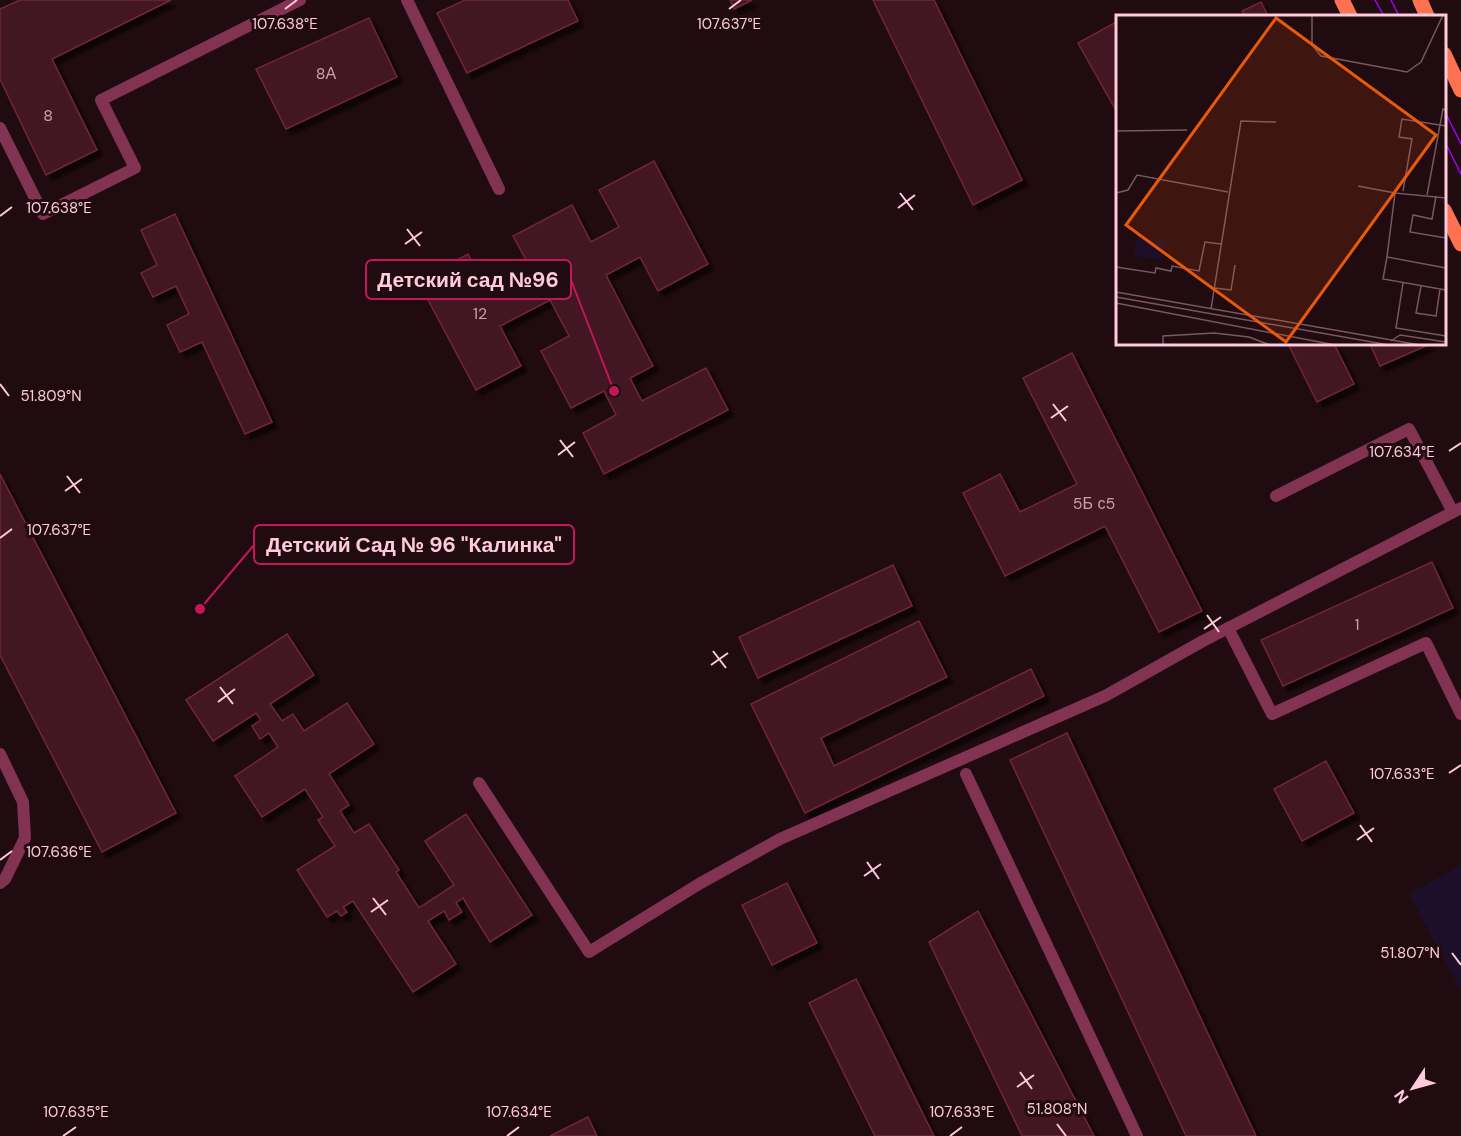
<svg xmlns="http://www.w3.org/2000/svg" width="1461" height="1136" font-family="'DM Sans',sans-serif">
  <defs>
    <filter id="shadow"><feDropShadow dx="5.5" dy="5.5" stdDeviation="1.5" flood-color="#0009"/></filter>
  </defs>
  <rect width="100%" height="100%" fill="#200b10"/>
  <!-- green -->
  <path fill="#1d0e2a" d="M1461,865V991L1409,894Z"/>
  <!-- building -->
  <g fill="#421620" stroke="#702638" stroke-width="1.5" filter="url(#shadow)">
    <path d="M20,0H171L52,59L97,150L46,175L0,79V9Z"/>
    <path d="M465,0H568L578,21L467,73L437,13Z"/>
    <path d="M730,0H752L734,9Z"/>
    <path d="M873,0H934L1022,180L973,205Z"/>
    <path d="M1261,2L1268,16H1245L1242,11Z"/>
    <path d="M369,18L397,77L286,129L256,69Z"/>
    <path d="M1118,21V114L1078,43Z"/>
    <path d="M654,161L708,264L658,291L640,257L606,275L653,366L630,378L642,401L706,368L728,410L604,474L583,433L616,415L604,391L571,408L541,351L569,336L550,300L500,326L521,366L476,390L418,281L468,254L486,290L530,267L513,236L572,205L591,242L619,227L599,190Z"/>
    <path d="M175,214L272,422L245,434L202,342L180,352L167,325L189,314L176,286L153,297L141,273L157,265L141,230Z"/>
    <path d="M1288,344H1334L1354,384L1317,402Z"/>
    <path d="M1370,344H1427L1428,345L1380,366Z"/>
    <path d="M1072,353L1202,611L1159,632L1105,526L1005,576L963,493L1000,474L1020,512L1077,484L1023,378Z"/>
    <path d="M0,474L176,813L102,852L0,655Z"/>
    <path d="M1432,562L1453,608L1283,686L1261,640Z"/>
    <path d="M893,565L912,606L758,678L739,637Z"/>
    <path d="M919,621L947,677L821,738L834,766L1031,669L1044,696L805,813L751,704Z"/>
    <path d="M287,634L314,675L270,704L282,721L293,714L304,731L347,703L374,744L329,774L349,805L340,811L354,833L369,824L399,870L396,872L419,908L454,885L425,841L466,814L532,915L490,942L463,898L456,903L462,912L449,920L444,911L428,921L456,964L413,992L353,901L343,907L347,912L341,916L337,911L327,917L297,870L335,846L318,820L323,817L305,789L262,817L235,776L278,747L269,733L260,739L252,726L261,720L256,713L213,741L186,700Z"/>
    <path d="M1067,733L1256,1136H1186L1010,760Z"/>
    <path d="M1326,761L1354,813L1302,841L1274,789Z"/>
    <path d="M787,883L817,943L772,965L742,905Z"/>
    <path d="M978,911L1094,1136H1022L929,942Z"/>
    <path d="M856,979L934,1136H875L809,1003Z"/>
    <path d="M588,1117L597,1136H550Z"/>
  </g>
  <g fill="none" stroke-linecap="round" stroke-linejoin="round">
    <!-- service -->
    <g stroke="#823352" stroke-width="12">
      <path d="M407,0L499,189"/>
      <path d="M0,128L43,214L135,168L101,100L300,0"/>
      <path d="M1276,496L1409,429L1453,512"/>
      <path d="M1228,628L1272,714L1426,643L1461,714"/>
      <path d="M0,754L23,802L25,838L5,879L0,883"/>
      <path d="M966,774L1137,1136"/>
      <path d="M479,783L589,952L699,884L780,839L1105,696L1203,641L1461,508"/>
    </g>
    <!-- primary -->
    <g stroke="#ff7251" stroke-width="15">
      <path d="M1342,0L1350,16"/>
      <path d="M1420,0L1427,16"/>
      <path d="M1444,54L1461,90"/>
      <path d="M1444,210L1461,244"/>
    </g>
    <!-- tram -->
    <g stroke="#a300f5" stroke-width="1.5">
      <path d="M1375,0L1384,16"/>
      <path d="M1391,0L1399,16"/>
      <path d="M1444,110L1461,144"/>
      <path d="M1444,140L1461,174"/>
    </g>
  </g>
  <!-- ticks -->
  <path fill="none" stroke="#ffcadb" stroke-width="2" d="M285,9L297,0M729,9L741,0M900,193L913,210M898,208L915,195M0,216L12,207M407,229L420,246M405,244L422,232M0,384L9,396M1053,404L1066,421M1051,418L1068,406M560,440L573,457M1449,451L1461,443M558,455L575,442M67,476L80,493M65,491L82,479M0,538L12,529M1207,615L1219,632M1204,629L1221,617M713,651L726,668M711,665L728,653M220,687L233,704M218,702L235,689M1449,773L1461,765M1360,825L1372,842M1357,840L1374,828M0,860L12,851M867,862L879,879M864,876L881,864M373,898L386,915M371,912L388,900M1452,953L1461,965M1020,1072L1032,1089M1017,1087L1034,1075M1057,1124L1066,1136M63,1136L76,1127M507,1136L519,1127M950,1136L962,1127"/>
  <g text-anchor="middle" stroke-width="6" stroke-linejoin="round" paint-order="stroke">
    <!-- number labels -->
    <g font-size="16" fill="#d09dac">
      <text x="326" y="79">8А</text>
      <text x="48" y="121">8</text>
      <text x="480" y="319">12</text>
      <text x="1094" y="509">5Б с5</text>
      <text x="1357" y="630">1</text>
    </g>
  </g>
  <!-- overview -->
  <g transform="translate(1116 15)">
    <rect width="330" height="330" fill="#200b10"/>
    <path d="M21,223L49,227L47,245L18,241Z" fill="#1d0e2a"/>
    <path fill="none" stroke="#795761" stroke-width="1.5" d="M196,0V30L205,41L291,57L305,47L327,0M0,116L71,115M242,171L279,178M330,173V207M287,176L296,124L283,122L286,104L330,111M0,178L12,175L21,160L112,177M311,180L327,94L330,95M320,181L316,204L297,200L294,217L330,223M330,183L279,178L271,242L330,253M271,242L267,264L330,275M0,252L39,258L40,253L55,256L56,251L83,256L89,227L105,229M287,268L280,313L330,321M305,271L300,298L320,301L324,274M99,273L115,275L119,250M0,277L304,330M0,282L273,330M0,288L219,330M95,294L125,106L160,107M275,326L284,320L330,327M47,330V321L98,318L133,322L154,330"/>
    <path fill="#e8590c" fill-opacity="0.15" stroke="#e8590c" stroke-width="3" d="M160,3L320,120L170,327L10,210Z"/>
    <rect width="330" height="330" fill="none" stroke="#ffcadb" stroke-width="3"/>
  </g>
  <g font-size="15" text-anchor="middle" fill="#ffcadb" stroke="#200b10" stroke-width="6" stroke-linejoin="round" paint-order="stroke">
    <text x="285" y="29">107.638°E</text>
    <text x="729" y="29">107.637°E</text>
    <text x="59" y="213">107.638°E</text>
    <text x="51" y="401">51.809°N</text>
    <text x="1402" y="457">107.634°E</text>
    <text x="59" y="535">107.637°E</text>
    <text x="1402" y="779">107.633°E</text>
    <text x="59" y="857">107.636°E</text>
    <text x="1410" y="958">51.807°N</text>
    <text x="1057" y="1114">51.808°N</text>
    <text x="76" y="1117">107.635°E</text>
    <text x="519" y="1117">107.634°E</text>
    <text x="962" y="1117">107.633°E</text>
  </g>
  <!-- callouts -->
  <path fill="none" stroke="#c2185b" stroke-width="2" d="M614 391L571 280M200 609L254 545"/>
  <g fill="#c2185b" stroke="#200b10" stroke-width="2">
    <circle cx="614" cy="391" r="6"/>
    <circle cx="200" cy="609" r="6"/>
  </g>
  <g fill="#200b10" stroke="#c2185b" stroke-width="2">
    <rect x="366" y="260" width="205" height="39" rx="6"/>
    <rect x="254" y="525" width="320" height="39" rx="6"/>
  </g>
  <g font-size="21" text-anchor="middle" font-weight="bold" fill="#ffcadb">
    <text x="468" y="287">Детский сад №96</text>
    <text x="414" y="552">Детский Сад № 96 "Калинка"</text>
  </g>
  <!-- north arrow -->
  <g transform="translate(1413 1088) rotate(234)" stroke="#200b10" stroke-width="4.5" paint-order="stroke">
  <path d="M0-4.5L10 22L0 15L-10 22Z" fill="#ffcadb"/>
  <text y="-9" font-size="16" font-weight="bold" text-anchor="middle" fill="#ffcadb">N</text>
  </g>
</svg>
